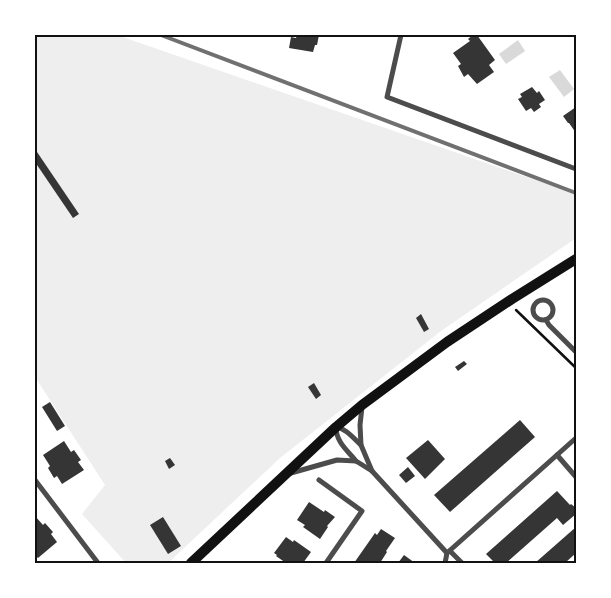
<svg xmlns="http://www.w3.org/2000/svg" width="611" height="598" font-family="'Nunito Sans',sans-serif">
  <rect width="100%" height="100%" fill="#fff"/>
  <!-- green -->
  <path fill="#eee" d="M35,35H117L576,194V238L441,331L280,458L168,563H126L82,514L105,485L35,377Z"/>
  <!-- water -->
  <g fill="#d9d9d9">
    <path d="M518,40L525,51L506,64L499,54Z"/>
    <path d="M560,70L574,89L564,97L549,77Z"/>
  </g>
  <!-- building -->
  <g fill="#353535">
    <path d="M297,35H319L317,45H315L313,52L289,48L291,37L296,38Z"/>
    <path d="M473,35H477L495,60L489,65L494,72L477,84L468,74L464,77L458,66L461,64L453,53L470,41L468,39Z"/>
    <path d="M532,87L537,93L539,91L545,100L539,104L541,107L534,112L531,108L526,111L518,99L522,97L520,94Z"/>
    <path d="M576,107V133L569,123H568L563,116Z"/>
    <path d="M35,149L79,214L73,218L35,162Z"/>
    <path d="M421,314L429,329L424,332L416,318Z"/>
    <path d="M464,361L467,364L458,371L455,367Z"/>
    <path d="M314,383L321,395L316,399L308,387Z"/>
    <path d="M50,402L65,426L57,431L42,407Z"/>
    <path d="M520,420L535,437L450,512L434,495Z"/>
    <path d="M428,440L445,459L425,479L406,458Z"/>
    <path d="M64,441L71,452L74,450L81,460L78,462L84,470L62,484L57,476L54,478L48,468L50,466L43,455Z"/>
    <path d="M170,458L175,465L169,469L165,461Z"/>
    <path d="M408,467L415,476L406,483L399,475Z"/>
    <path d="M557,491L570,505L571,504L576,508V514L563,525L557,518L506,563H495L486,554Z"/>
    <path d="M309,502L324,512L325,510L335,517L327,526L328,527L320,539L303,527L305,525L297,520Z"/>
    <path d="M35,516L43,525L45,523L53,532L51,534L57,542L38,558L35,555Z"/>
    <path d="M163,517L181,546L168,554L150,525Z"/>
    <path d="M576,527V553L565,563H535Z"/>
    <path d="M381,529L395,538L386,551L387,552L380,563H354L375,533L377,535Z"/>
    <path d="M286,537L293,542L294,540L311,552L303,563H286L276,556L277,555L274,553Z"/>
    <path d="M404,555L415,563H398Z"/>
  </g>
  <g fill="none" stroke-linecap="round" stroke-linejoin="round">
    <!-- path -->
    <path stroke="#111" stroke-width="2.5" d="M516,310L576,368"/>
    <!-- minor -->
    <g stroke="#4c4c4c" stroke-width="5">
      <path d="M401,35L387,97L576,169"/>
      <circle cx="543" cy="310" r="10"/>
      <path d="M546,320L549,325L576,352"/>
      <path d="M362,407L360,425L361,445L372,471"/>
      <path d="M557,455L576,477"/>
      <path d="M356,461C347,450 336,442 336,427C347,429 353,438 361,445"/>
      <path d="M291,473L337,460L356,461L372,471L447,553"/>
      <path d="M35,480L98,563"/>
      <path d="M319,480L362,511L326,563"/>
      <path d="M450,551L462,563"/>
      <path d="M445,563L447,553L576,438"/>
    </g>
    <!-- secondary -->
    <path stroke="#111" stroke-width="10" d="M191,563L336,427L362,405L447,342L512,299L576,259"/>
    <!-- rail -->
    <path stroke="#707070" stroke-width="4" d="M161,35L576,193"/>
  </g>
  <!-- border -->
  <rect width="611" height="598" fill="none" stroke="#ffffff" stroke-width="72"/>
  <rect x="36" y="36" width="539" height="526" fill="none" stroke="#111" stroke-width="2"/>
</svg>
